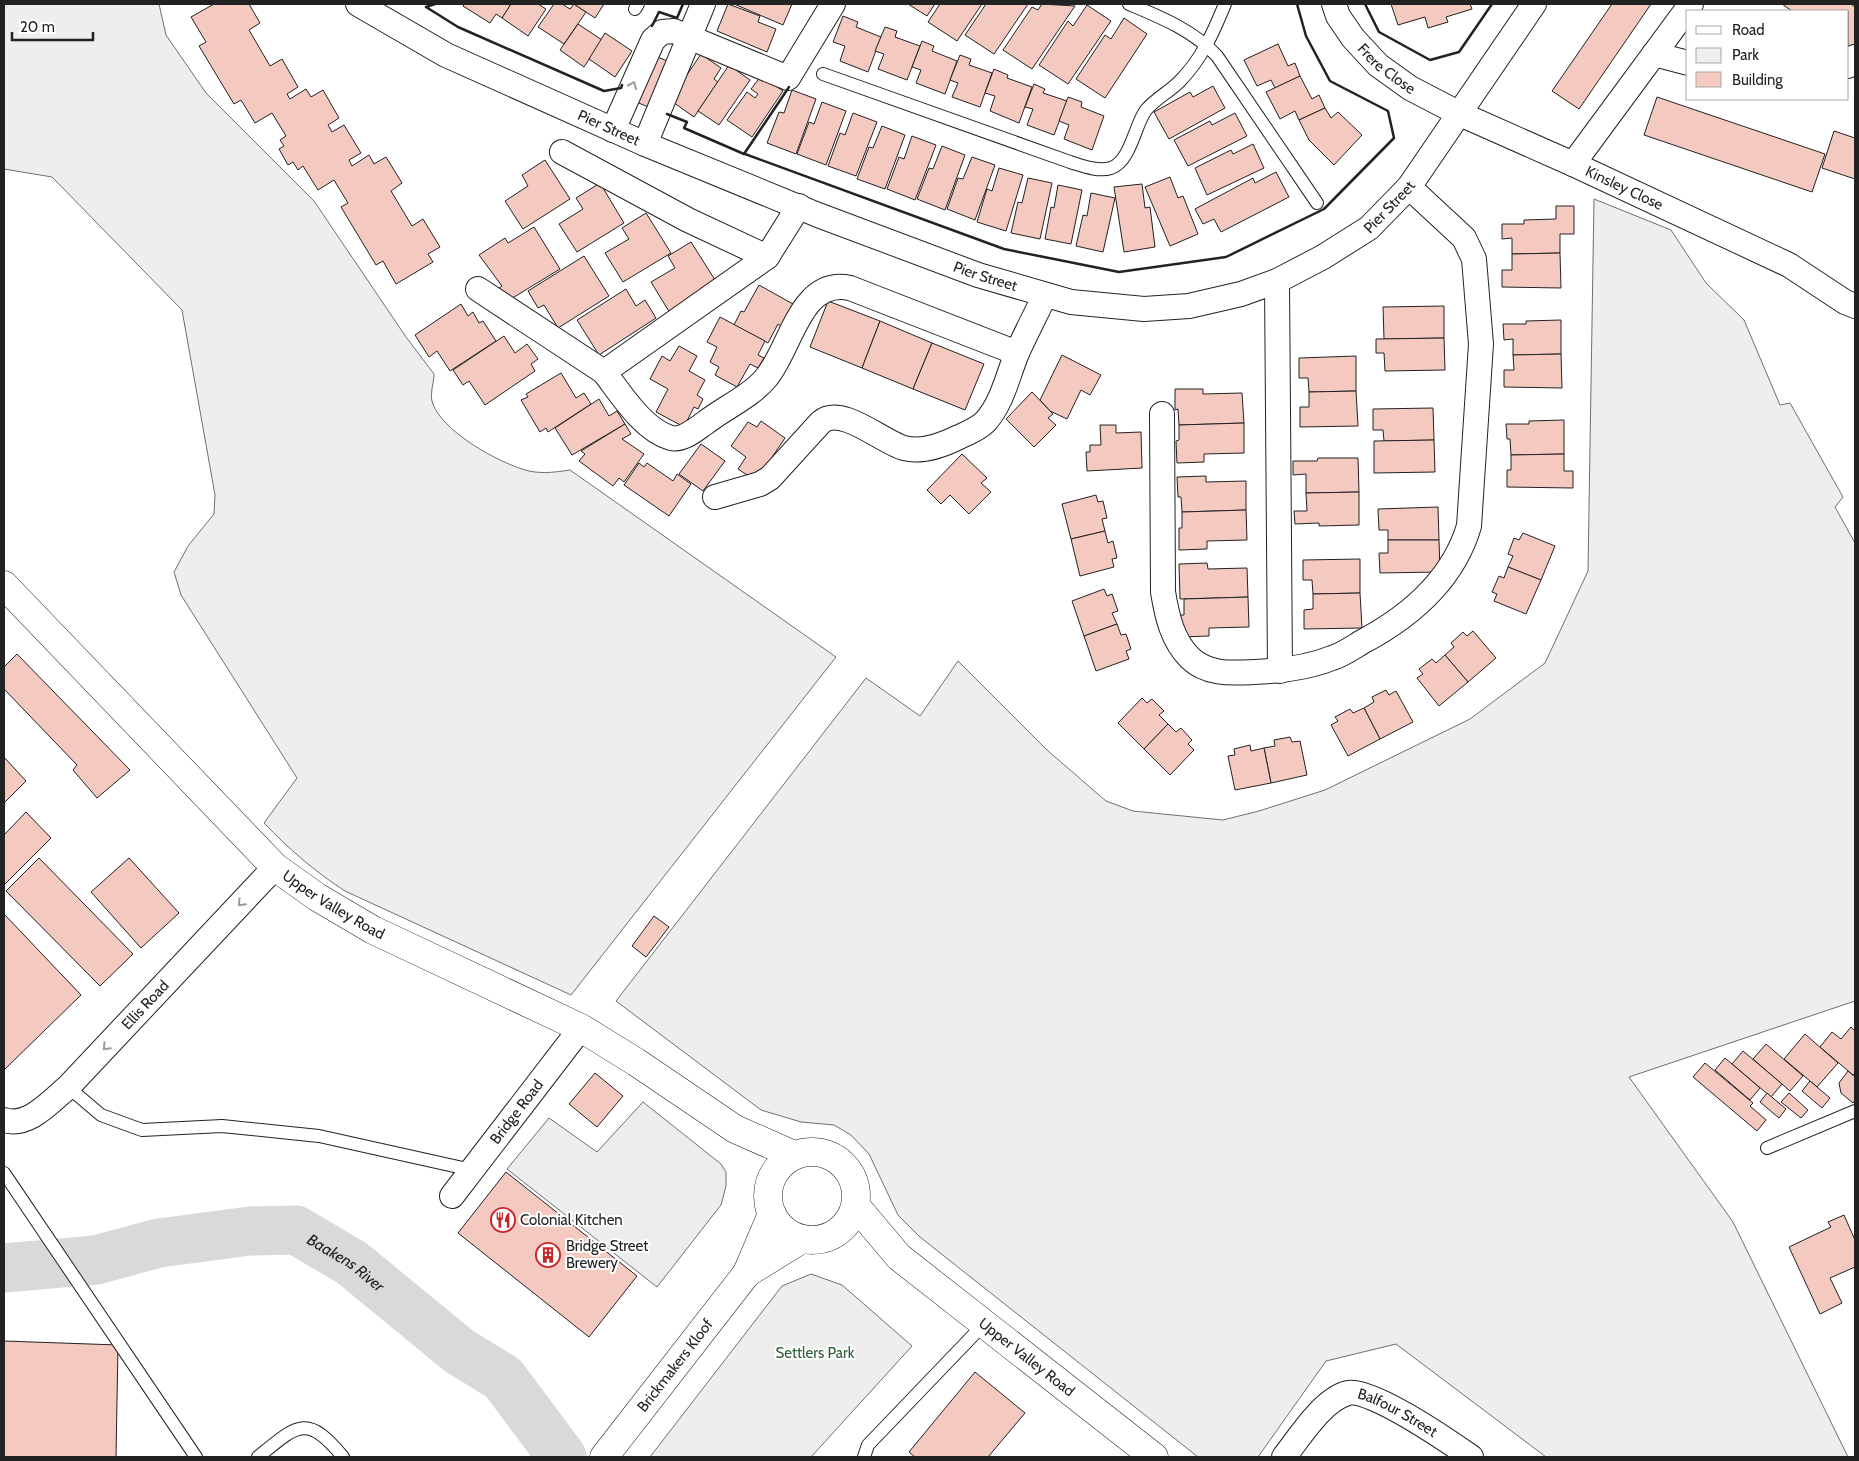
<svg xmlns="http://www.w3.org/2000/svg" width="1859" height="1461" font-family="Cabin,sans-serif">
  <rect width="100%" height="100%" fill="#fff"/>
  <!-- green -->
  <g fill="#eee" stroke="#6f6f6f">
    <path d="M4,4H159L166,35L206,93L314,201L406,337L434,374C434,382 430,393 432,401C439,430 500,464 529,471C543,474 556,472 570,470L836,657L571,995L345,891C314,871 289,849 264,823L297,778L181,595L174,572L188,546L214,514L215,495L182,310L52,177L4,169Z"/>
    <path d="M1594,199L1671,230L1706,283L1744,320L1780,405L1790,403L1843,497L1835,507L1855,543V1001L1629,1077L1733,1222L1848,1457H1546L1396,1344L1326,1361L1258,1457H1198L920,1237L898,1215L869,1154L851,1135L834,1125L801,1122L761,1110L616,1001L866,678L920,716L958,661L1047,750L1106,801L1133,811L1223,820L1259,811L1325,790L1470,719L1545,663L1588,571Z"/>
    <path d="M811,1274L842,1285L912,1346L811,1457H650L782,1286Z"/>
  </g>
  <!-- parking -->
  <path fill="#ededed" stroke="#6f6f6f" d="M643,1102L721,1164L726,1172V1186L721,1205L657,1287L507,1169L549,1118L597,1152Z"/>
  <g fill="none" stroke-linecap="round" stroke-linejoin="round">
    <!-- river -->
    <path stroke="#d9d9d9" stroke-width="49" id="s1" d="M4,1268L96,1260L159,1243L250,1231L296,1230L352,1263L459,1351L503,1378L562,1457"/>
  </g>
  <!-- building -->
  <g fill="#f3c9c0" stroke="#222">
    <path d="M214,4H249L260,23L249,30L270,66L282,59L298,87L287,94L290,99L306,89L311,97L323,90L339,118L328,125L332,132L344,125L361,153L349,160L352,166L369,155L374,164L386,157L402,183L391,191L412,226L423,219L440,247L428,254L433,262L396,284L383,261L376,265L341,207L348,203L334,180L318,190L303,166L298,170L293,162L288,165L279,149L284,146L280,140L286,136L272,113L255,123L241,100L234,104L199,46L206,42L191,17Z"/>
    <path d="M465,4H511L502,18L496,14L490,23L463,6Z"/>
    <path d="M511,4H538L546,9L528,36L502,18Z"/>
    <path d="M554,4H562L570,9L574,4L586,12L564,44L538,27Z"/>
    <path d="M574,4H604L595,18Z"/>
    <path d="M728,4L760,16L758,22L776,29L767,52L717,31Z"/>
    <path d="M734,4H792L783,25Z"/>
    <path d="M908,4H935L927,16Z"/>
    <path d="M940,4H982L957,41L928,22Z"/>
    <path d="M986,4H1028L994,54L965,35Z"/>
    <path d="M1042,4L1075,6L1032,69L1003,50L1032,7L1038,10Z"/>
    <path d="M1391,4H1470L1472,9L1446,17L1448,22L1428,28L1425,17L1398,25Z"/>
    <path d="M1612,4H1651L1579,109L1552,91Z"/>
    <path d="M1782,4H1851L1855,7V47L1848,51V11H1792Z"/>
    <path d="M1087,5L1111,21L1068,84L1039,65L1068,21L1073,26Z"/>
    <path d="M843,16L858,22L856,27L881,37L868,72L840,61L845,46L833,42Z"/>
    <path d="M1124,18L1147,34L1105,98L1076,79L1105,35L1111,39Z"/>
    <path d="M578,24L602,40L584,67L560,50Z"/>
    <path d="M885,27L897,31L895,37L920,46L907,80L878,69L884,54L875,51Z"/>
    <path d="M605,33L632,51L615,77L589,59Z"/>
    <path d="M922,41L934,46L932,51L957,61L945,94L916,83L921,70L912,67Z"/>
    <path d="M1278,44L1288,66L1295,63L1300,76L1275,88L1271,80L1257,86L1244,60Z"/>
    <path d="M701,54L721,68L714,79L718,82L694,117L670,100Z"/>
    <path d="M653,55L672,63L653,109L634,101Z"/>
    <path d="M960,55L971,59L969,65L992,73L980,107L952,97L958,83L950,80Z"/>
    <path d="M729,65L750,80L719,125L698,111Z"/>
    <path d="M994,69L1008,75L1007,78L1032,87L1019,123L990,111L995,96L985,93Z"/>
    <path d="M761,76L783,91L752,137L727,120L747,92L755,98L758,94L751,89Z"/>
    <path d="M1300,76L1312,99L1319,95L1325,108L1299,120L1295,111L1280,119L1266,92Z"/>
    <path d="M1034,84L1045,89L1043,93L1067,101L1054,135L1027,125L1033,109L1025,107Z"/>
    <path d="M1213,86L1225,108L1169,139L1154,112L1190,92L1193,97Z"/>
    <path d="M792,90L816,99L796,154L767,143L779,112L784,113Z"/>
    <path d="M1068,97L1082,102L1081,107L1104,116L1092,150L1064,139L1069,125L1059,121Z"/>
    <path d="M1657,97L1825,154L1812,192L1644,135Z"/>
    <path d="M822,102L846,111L826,165L797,154L809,122L814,124Z"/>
    <path d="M1325,108L1331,118L1338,112L1362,135L1334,165L1309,140L1299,120Z"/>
    <path d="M853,113L877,122L856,176L828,166L840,133L845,135Z"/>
    <path d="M1235,113L1247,136L1188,166L1174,140L1210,121L1212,125Z"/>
    <path d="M882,126L905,135L885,189L857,179L869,147L873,148Z"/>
    <path d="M1834,131L1855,138V179L1822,168Z"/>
    <path d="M912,136L936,145L915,200L887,189L899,157L904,159Z"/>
    <path d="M1253,144L1264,168L1207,195L1195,168L1231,150L1233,154Z"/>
    <path d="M942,146L965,155L945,210L917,199L929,168L933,169Z"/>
    <path d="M972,157L995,165L975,220L947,209L958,178L963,179Z"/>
    <path d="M545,160L570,199L523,229L505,201L528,186L522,175Z"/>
    <path d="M999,168L1023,175L1006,231L977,222L987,189L992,191Z"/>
    <path d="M1276,172L1289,197L1221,232L1214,219L1203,224L1195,209L1253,178L1255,183Z"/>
    <path d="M1170,177L1178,198L1183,196L1198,234L1170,246L1145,187Z"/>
    <path d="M1028,178L1052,183L1040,239L1011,233L1018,202L1022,203Z"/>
    <path d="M600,183L624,223L577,252L559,224L583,209L576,198Z"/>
    <path d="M1142,184L1145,208L1150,207L1155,247L1124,252L1114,187Z"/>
    <path d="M1058,185L1082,190L1071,244L1045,239L1051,207L1054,208Z"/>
    <path d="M1091,193L1115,198L1103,252L1076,246L1083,215L1087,216Z"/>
    <path d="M1556,206H1574V234H1560V253L1512,254V238L1502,239V224H1524V220L1556,219Z"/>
    <path d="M646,213L671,253L623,282L605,253L629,239L622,228Z"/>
    <path d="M534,227L560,269L506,302L498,289L502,286L479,255L505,238L508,243Z"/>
    <path d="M691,242L717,283L670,313L651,282L675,268L668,256Z"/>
    <path d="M1560,253L1561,288L1502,287V270H1512V254Z"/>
    <path d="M584,256L609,296L558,328L544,305L538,308L528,291Z"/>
    <path d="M759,285L793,304L781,326L778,324L768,343L734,325L741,311L744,312Z"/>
    <path d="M626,289L636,306L645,300L656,318L599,355L577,320Z"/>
    <path d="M828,301L880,321L862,368L810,347Z"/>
    <path d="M461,304L468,316L473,312L479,323L483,321L496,341L450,371L437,351L429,357L415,335Z"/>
    <path d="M1444,306V338L1384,339L1383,307Z"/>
    <path d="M720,317L765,341L758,355L764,358L758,368L750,364L737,387L715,375L719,367L710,362L717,347L707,342Z"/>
    <path d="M1561,320V354L1513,355V339L1504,340L1503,324H1526V321Z"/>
    <path d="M880,321L932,343L913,389L862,368Z"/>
    <path d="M504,336L515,353L527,344L538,359L531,364L535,371L485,405L469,381L463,385L453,370Z"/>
    <path d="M1444,338L1445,370L1385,371L1384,353H1376V339Z"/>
    <path d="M932,343L984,364L965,410L913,389Z"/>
    <path d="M679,346L697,356L689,371L705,380L697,395L703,399L698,409L694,407L684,427L656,412L668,389L650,379L662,356L670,361Z"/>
    <path d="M1561,354L1562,388L1504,387V370H1514L1513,355Z"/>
    <path d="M1062,355L1101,375L1090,395L1081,390L1067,419L1050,411L1040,400Z"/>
    <path d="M1356,356V391L1309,392L1308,378H1299V358Z"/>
    <path d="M561,373L576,398L584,393L591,404L548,432L546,428L540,432L521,400L528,397L526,394Z"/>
    <path d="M1175,389H1203V394L1242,393L1244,423L1179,425L1178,409L1175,410Z"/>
    <path d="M1356,391L1358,426L1300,427V407H1309V392Z"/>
    <path d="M1032,392L1053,414L1048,418L1056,425L1034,447L1006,419Z"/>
    <path d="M599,399L609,416L617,411L625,424L572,455L555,428Z"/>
    <path d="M1433,408L1434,440L1384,441L1383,430H1373V409Z"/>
    <path d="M1564,420V454L1511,455L1510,439H1507L1506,424H1529V421Z"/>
    <path d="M761,421L785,438L756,481L738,469L746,457L731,446L748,422L757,427Z"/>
    <path d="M1244,423V453L1204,454V462L1177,463L1176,441L1179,440V425Z"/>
    <path d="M625,424L631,434L622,439L644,454L624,482L619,478L613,486L579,461L585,454L581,451Z"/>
    <path d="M1100,425H1116V433L1141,432L1142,468L1087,471L1086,452H1090V445H1101Z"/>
    <path d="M1434,440L1435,472L1374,473V441Z"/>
    <path d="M701,444L725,461L703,491L679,474Z"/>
    <path d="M962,454L987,478L981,483L991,492L969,514L950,495L941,504L927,490Z"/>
    <path d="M1564,454V471H1573V488L1507,487V470H1511V455Z"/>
    <path d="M1318,458H1358L1359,492L1306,493V474L1293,475V461H1317Z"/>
    <path d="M639,463L644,467L647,463L673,481L677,474L691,484L669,516L624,485Z"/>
    <path d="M1206,476V482L1246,481V510L1182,512L1181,497H1178L1177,477Z"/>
    <path d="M1359,492V525L1319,526V523L1295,524L1294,511H1307L1306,493Z"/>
    <path d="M1096,495L1098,502L1103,501L1107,518L1102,519L1105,531L1071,539L1062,504Z"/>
    <path d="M1438,507L1439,540H1388V530H1379L1378,509Z"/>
    <path d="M1246,510L1247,540L1207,541V549L1179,550V528H1182V512Z"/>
    <path d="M1105,531L1108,543L1113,541L1117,558L1112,559L1114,567L1080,576L1071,539Z"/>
    <path d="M1523,533L1555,546L1541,580L1508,567L1513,556L1508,554L1514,538L1519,540Z"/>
    <path d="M1388,540H1439L1440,572L1380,573L1379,553H1388Z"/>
    <path d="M1360,559V593L1313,594L1312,580H1303V560Z"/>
    <path d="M1207,563L1208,569L1247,568L1248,597L1180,599L1179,564Z"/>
    <path d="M1508,567L1541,580L1526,614L1494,601L1497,594L1492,592L1499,576L1504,578Z"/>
    <path d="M1104,589L1107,596L1112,594L1118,611L1112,613L1117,624L1084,636L1072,601Z"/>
    <path d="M1360,593L1362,628L1304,629V610L1313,609V594Z"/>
    <path d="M1248,597L1249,627L1209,628V636L1181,637L1180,615H1184V599Z"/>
    <path d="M1117,624L1121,635L1126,634L1131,649L1126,651L1129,659L1096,671L1084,636Z"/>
    <path d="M1473,631L1496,658L1468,682L1445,655L1454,647L1451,643L1463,632L1467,636Z"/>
    <path d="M17,654L130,770L97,798L73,770L77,765L4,689V667Z"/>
    <path d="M1445,655L1468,682L1439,706L1417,678L1423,674L1419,669L1432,659L1436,663Z"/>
    <path d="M1386,690L1389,695L1396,691L1413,722L1380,739L1364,708L1374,702L1372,697Z"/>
    <path d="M1142,698L1147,703L1152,699L1164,711L1159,715L1168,724L1144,749L1118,723Z"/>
    <path d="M1364,708L1380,739L1348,756L1331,725L1338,721L1335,717L1350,709L1353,713Z"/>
    <path d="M1168,724L1176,732L1181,728L1192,740L1188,744L1194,750L1170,775L1144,749Z"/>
    <path d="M1290,737L1292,742L1300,741L1307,775L1271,783L1264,748L1275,746L1274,740Z"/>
    <path d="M1250,745L1251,751L1264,748L1271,783L1235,790L1228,756L1235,755L1234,749Z"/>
    <path d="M4,757L26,781L4,803Z"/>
    <path d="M26,812L51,838L4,885V835Z"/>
    <path d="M39,858L133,954L100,986L6,891Z"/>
    <path d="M129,858L179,913L141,948L91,892Z"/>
    <path d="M4,914L81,995L4,1070Z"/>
    <path d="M654,916L669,927L646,957L632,946Z"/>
    <path d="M1851,1027L1855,1031V1073L1853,1075L1820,1047L1832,1032L1841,1039Z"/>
    <path d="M1805,1034L1838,1063L1817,1087L1784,1059Z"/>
    <path d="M1766,1044L1803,1076L1790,1091L1753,1059Z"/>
    <path d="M1743,1051L1782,1084L1771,1097L1732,1064Z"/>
    <path d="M1725,1058L1760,1088L1750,1100L1715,1070Z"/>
    <path d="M1705,1063L1753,1103L1750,1106L1766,1120L1757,1131L1693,1077Z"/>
    <path d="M1848,1071L1855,1077V1100L1853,1103L1841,1093L1839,1083Z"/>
    <path d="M595,1073L623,1096L597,1127L569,1104Z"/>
    <path d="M1810,1081L1830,1098L1822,1108L1802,1091Z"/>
    <path d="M1767,1093L1786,1109L1779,1118L1760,1102Z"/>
    <path d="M1789,1093L1808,1110L1801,1118L1781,1102Z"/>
    <path d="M506,1172L637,1276L589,1337L458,1233Z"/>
    <path d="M1844,1215L1855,1240V1267L1830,1278L1842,1303L1820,1314L1789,1247L1831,1227L1828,1222Z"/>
    <path d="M4,1341L118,1345L116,1457H4Z"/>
    <path d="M975,1372L1025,1413L988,1457H915L909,1452Z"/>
  </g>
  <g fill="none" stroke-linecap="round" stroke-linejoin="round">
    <defs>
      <g id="service">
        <path d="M1129,4C1160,17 1193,30 1217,56L1317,203"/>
        <path d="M635,9L638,4"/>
        <path d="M823,74L1070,162C1083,166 1098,172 1111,168C1131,161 1135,124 1146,110C1155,99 1169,92 1179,82C1202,59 1213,33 1225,4"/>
        <path d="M68,1087L101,1115L142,1130L222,1126L319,1136L472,1170"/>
        <path d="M1767,1148L1855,1111"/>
        <path d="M4,1173L196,1457"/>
        <path d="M258,1457C297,1425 307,1413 343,1457"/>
        <path d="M864,1457L868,1445L984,1324"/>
      </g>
      <g id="minor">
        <path id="s2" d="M358,4L446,55L645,144L818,215L978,275L1071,302L1144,309L1189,306L1241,294L1277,281L1323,257L1369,228L1409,187L1534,4"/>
        <path id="s3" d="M1334,4L1338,16L1353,38L1378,65L1410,88L1458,113L1573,164L1789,265L1845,302L1855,306"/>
        <path d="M1654,54L1688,63"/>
        <path d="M1848,66L1855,57"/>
        <path d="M613,130L653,40L662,32L674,31L788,78L833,4"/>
        <path d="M645,144L703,4"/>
        <path d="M562,152L688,220L767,257"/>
        <path d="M1573,164L1691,4"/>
        <path d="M1277,281L1280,671"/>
        <path d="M478,289L604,372L767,257L799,206"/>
        <path d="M604,372C621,394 643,430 671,438C683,441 696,429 705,423C724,408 750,397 766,378C791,349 800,277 850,288L1017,353"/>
        <path d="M1162,414L1163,592C1167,616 1172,640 1190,658C1208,675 1231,673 1254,672C1280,671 1307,668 1332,658C1342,655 1352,648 1362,642C1411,616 1453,580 1469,526L1481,344L1474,259L1464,238L1409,187"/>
        <path d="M715,497L760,484L770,478L821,422C842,405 882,442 904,448C922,453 943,445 959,437C968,433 978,429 985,422C1002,404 1008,375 1017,353C1026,333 1036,314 1045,295"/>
        <path id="s4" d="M4,1120C28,1128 50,1102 68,1087L275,867"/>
        <path id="s5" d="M452,1196L581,1028"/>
        <path id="s6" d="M1284,1457C1299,1438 1323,1399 1348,1393C1370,1387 1451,1443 1471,1457"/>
      </g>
      <g id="tertiary">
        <path id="s7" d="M4,585L275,867L317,897L373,930L581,1028L636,1062L735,1129L794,1155"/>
        <circle cx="812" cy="1196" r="44"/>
        <path id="s8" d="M856,1206L899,1257L1154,1457"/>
        <path d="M747,1273L802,1239"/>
        <path id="s9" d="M604,1457L747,1273L772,1214"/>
      </g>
    </defs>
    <!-- service casing -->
    <use href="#service" stroke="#222" stroke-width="14"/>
    <!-- minor casing -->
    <use href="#minor" stroke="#222" stroke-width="26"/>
    <!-- tertiary casing -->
    <use href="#tertiary" stroke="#222" stroke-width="29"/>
    <!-- service -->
    <use href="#service" stroke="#fff" stroke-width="12"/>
    <!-- minor -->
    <use href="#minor" stroke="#fff" stroke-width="24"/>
    <!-- tertiary -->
    <use href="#tertiary" stroke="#fff" stroke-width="28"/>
    <!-- wall -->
    <g stroke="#222" stroke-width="2.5">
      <path d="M435,4L426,7L458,27L604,91L621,88L622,85"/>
      <path d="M1365,4L1379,32L1430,60L1459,52L1492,4"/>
      <path d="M652,26L659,12L677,18L683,4"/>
      <path d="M667,114L687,122L684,128L744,154L789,87"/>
      <path d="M745,154L1004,249L1119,272L1226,257L1324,209L1394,138L1388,111L1330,81L1306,36L1297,4"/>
    </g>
  </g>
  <!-- one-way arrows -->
  <defs><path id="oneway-chevron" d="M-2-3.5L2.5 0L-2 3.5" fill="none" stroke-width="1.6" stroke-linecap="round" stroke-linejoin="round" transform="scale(1.25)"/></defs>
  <g stroke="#9c9c9c">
    <use href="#oneway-chevron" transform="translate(633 85) rotate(-66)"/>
    <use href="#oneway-chevron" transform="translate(241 903) rotate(133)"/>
    <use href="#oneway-chevron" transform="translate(106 1047) rotate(133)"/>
  </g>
  <!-- icons -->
  <defs>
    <symbol id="restaurant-ring" viewBox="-11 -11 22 22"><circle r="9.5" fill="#fff" stroke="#c62828" stroke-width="1.5"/><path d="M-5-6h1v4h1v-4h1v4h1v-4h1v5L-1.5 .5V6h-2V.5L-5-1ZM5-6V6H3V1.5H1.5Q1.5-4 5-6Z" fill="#c62828"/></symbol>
    <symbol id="building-ring" viewBox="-11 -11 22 22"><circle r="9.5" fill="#fff" stroke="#c62828" stroke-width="1.5"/><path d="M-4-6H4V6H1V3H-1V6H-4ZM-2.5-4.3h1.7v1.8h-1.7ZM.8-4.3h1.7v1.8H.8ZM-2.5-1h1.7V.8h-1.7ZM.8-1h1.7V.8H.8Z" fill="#c62828"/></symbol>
  </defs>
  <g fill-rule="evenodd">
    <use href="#restaurant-ring" x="489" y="1206" width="28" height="28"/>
    <use href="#building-ring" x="534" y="1241" width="28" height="28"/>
  </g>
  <g text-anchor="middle" stroke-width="4" stroke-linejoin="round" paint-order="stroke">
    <!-- street labels -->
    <g font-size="15" fill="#222" stroke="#fff">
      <text dy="5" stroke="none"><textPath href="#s3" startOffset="85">Frere Close</textPath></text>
      <text dy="5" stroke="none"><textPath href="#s2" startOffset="280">Pier Street</textPath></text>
      <text dy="5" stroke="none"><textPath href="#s3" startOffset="352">Kinsley Close</textPath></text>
      <text dy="5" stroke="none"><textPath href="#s2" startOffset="1120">Pier Street</textPath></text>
      <text dy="5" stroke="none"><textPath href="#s2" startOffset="685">Pier Street</textPath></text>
      <text dy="5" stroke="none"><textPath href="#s7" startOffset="461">Upper Valley Road</textPath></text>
      <text dy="5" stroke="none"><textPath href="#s4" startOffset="188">Ellis Road</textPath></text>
      <text dy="5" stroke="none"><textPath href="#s5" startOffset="106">Bridge Road</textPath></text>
      <text dy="5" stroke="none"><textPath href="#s8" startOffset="229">Upper Valley Road</textPath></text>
      <text dy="5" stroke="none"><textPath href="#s9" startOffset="116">Brickmakers Kloof</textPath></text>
      <text dy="5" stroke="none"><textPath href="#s6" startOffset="146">Balfour Street</textPath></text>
    </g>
    <!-- poi labels -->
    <g font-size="15" fill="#222" stroke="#fff" text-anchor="start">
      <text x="520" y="1225">Colonial Kitchen</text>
      <text x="566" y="1251">Bridge Street<tspan x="566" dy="17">Brewery</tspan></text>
    </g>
    <!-- park labels -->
    <g font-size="15" fill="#2f5e38" stroke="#fff">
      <text x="815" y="1358">Settlers Park</text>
    </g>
    <!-- water labels -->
    <g font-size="16" font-style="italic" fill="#222" stroke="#fff">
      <text dy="6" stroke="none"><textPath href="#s1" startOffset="355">Baakens River</textPath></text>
    </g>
  </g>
  <!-- border -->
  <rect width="1859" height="1461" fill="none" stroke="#222222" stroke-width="10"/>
  <!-- legend -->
  <rect x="1686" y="10" width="162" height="90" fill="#ffffff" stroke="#a7a7a7"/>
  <rect x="1696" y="26" width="25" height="8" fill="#ffffff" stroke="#a7a7a7"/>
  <text x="1732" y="35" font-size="15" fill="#222222">Road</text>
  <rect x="1696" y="48" width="25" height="15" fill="#eeeeee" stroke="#a7a7a7"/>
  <text x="1732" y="60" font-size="15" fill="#222222">Park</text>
  <rect x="1696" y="72" width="25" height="15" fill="#f3c9c0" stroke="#a7a7a7"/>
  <text x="1732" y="85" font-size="15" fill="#222222">Building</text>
  <!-- scale -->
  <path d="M12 32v8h81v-8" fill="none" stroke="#222222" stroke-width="2.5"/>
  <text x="20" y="32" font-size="15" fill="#222222" stroke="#ffffff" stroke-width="4" paint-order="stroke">20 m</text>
</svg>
